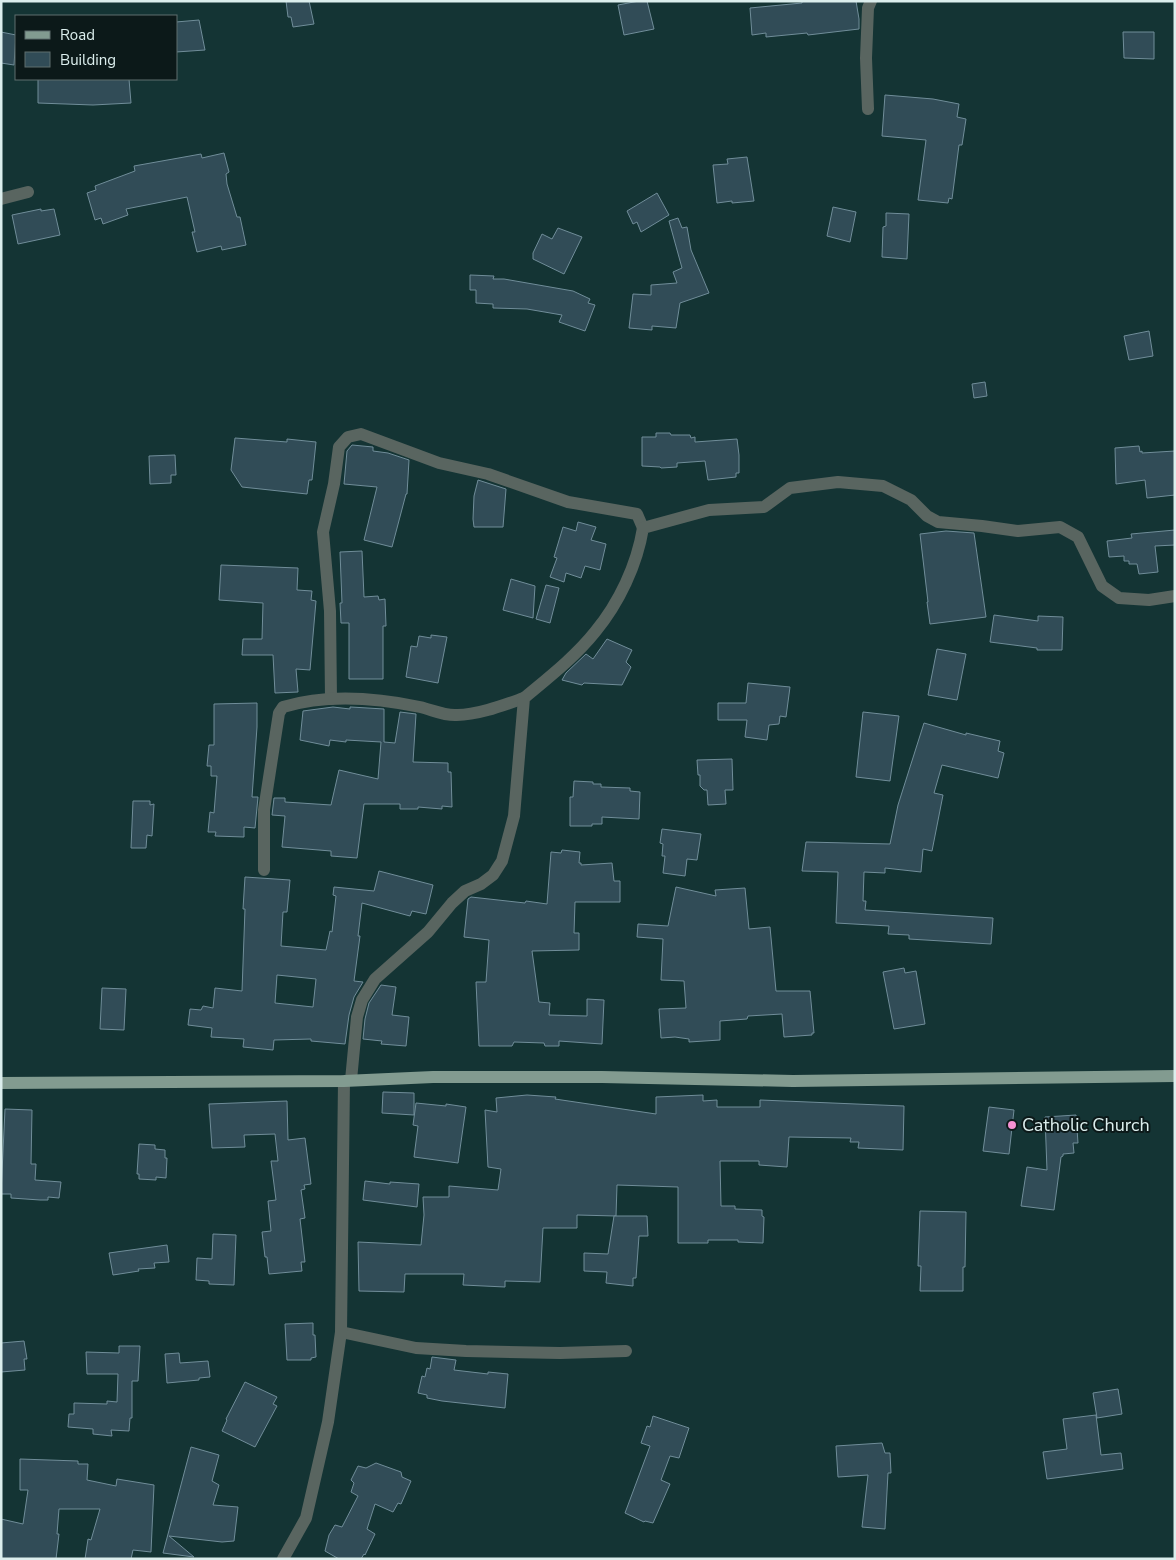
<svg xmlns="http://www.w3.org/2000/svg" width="1176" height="1560" font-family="'Nunito Sans',sans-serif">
  <rect width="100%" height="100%" fill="#143434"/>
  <!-- building -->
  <g fill="#314c57" stroke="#708d99" fill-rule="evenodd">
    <path d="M286,1H309L314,24L293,27L291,17H288Z"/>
    <path d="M639,1H647L654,29L624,35L618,5Z"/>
    <path d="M802,1H856L859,19V29L808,35L807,33L766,37V33L752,35L750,8L802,3Z"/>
    <path d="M199,20L205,50L176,52V22Z"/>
    <path d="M1,32L16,35L14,65L1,63Z"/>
    <path d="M1123,32H1154V59L1124,58Z"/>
    <path d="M38,79H129L131,103L93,105L38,103Z"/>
    <path d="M885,95L933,99L959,104L957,117L966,119L962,145H959L952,199L949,198L948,203L918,200L926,140L882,136Z"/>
    <path d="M224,153L229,172L226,174L227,184L237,217H240L246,245L222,250L221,246L197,252L192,232H195L187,197L126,209L128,215L103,224L101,218L95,220L87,193L96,190L95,186L135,171L134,166L201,154L202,158Z"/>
    <path d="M747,157L754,201L732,203V201L717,203L713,165L728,164L727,159Z"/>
    <path d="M657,193L669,215L641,232L637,222L633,224L627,211Z"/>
    <path d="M833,207L856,212L850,242L827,236Z"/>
    <path d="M41,209V211L54,209L60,235L18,244L12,215Z"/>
    <path d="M886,213L909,214L907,259L882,257L883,227L886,226Z"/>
    <path d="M678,218L682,228L687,227L691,250L709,293L680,303L676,328L652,326V330L629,328L633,294L651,295V285L677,283L673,272L682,268L669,221Z"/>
    <path d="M558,228L582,237L564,274L533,259V253L542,234L552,239Z"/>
    <path d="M470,275L494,276L493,279H504L573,291L590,299L588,303L595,305L585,331L559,322L562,315L527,309L493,308V304L476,303V290H470Z"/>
    <path d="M1149,331L1153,356L1129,360L1124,336Z"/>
    <path d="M985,382L987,396L974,398L972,384Z"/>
    <path d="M656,433H670L671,435H690L691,438L695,437V442L737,439L739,455V473H736V477L708,480L705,461L677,463V467L661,468L660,467L642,466V437H656Z"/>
    <path d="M235,438L287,442V439L316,442L313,471L312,480H309L307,494L242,487L231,470Z"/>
    <path d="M352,445L373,447V451L388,453L409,460L407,494H406L392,547L364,540L377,487L344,484L347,451Z"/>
    <path d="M1139,446L1140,452L1142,451V453L1175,451V495L1147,498L1145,480L1116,484L1115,448Z"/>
    <path d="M175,455L176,475H171V483L150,484L149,456Z"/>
    <path d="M478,480L506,489L503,527H474L473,519L474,496Z"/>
    <path d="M578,522L596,527L591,540L606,544L600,570L585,566L581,578L566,573L564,582L550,577L557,558L554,557L563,527L576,531Z"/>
    <path d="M1175,530V545L1155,546L1158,572L1139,574L1137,564H1129V561H1124V556L1109,557L1107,541L1132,538L1131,534Z"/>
    <path d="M946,531L974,533L986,617L930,624L927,602H928L920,534Z"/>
    <path d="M362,551L364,597L378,596L379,600L385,599L386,626H383V679H349V623H341L340,603H342L340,552Z"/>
    <path d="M221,565L298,568L297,590L312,591L311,600L316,601L310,670L296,669L298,692L275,693L273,655H242L243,639H262L263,603L219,600Z"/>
    <path d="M511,579L535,586L533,618L503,610Z"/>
    <path d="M546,585L559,588L550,623L536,619Z"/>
    <path d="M994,615L1038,621V616L1063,617L1062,650H1037V648L990,642Z"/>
    <path d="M431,635L447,637L438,683L406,677L411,646L417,647L419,636L431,638Z"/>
    <path d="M607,639L632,650L626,662L631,667L622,685L584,683L582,685L562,680L566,673L586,654L593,659Z"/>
    <path d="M937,649L966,654L957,700L928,695Z"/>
    <path d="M748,683L790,687L786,717L780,716L779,724L769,725L767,740L745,737L747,720H718V703H746Z"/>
    <path d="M257,703V727L252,797H258L255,828L244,827V837L215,836L216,832H208L210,812L214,813L217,776H211V766H207L209,745H214V704Z"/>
    <path d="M333,707L350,709V707H351L384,709V742L395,743L400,712L416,714L413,762L448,763V772H451L452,807L442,806V809L418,807V809H400V804H364L357,858L331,856V851L282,847L285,816L272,815L274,798H285V802L331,805L339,770L378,779L381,742L346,740V742L330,740L329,746L300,740L303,711Z"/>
    <path d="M863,712L899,716L890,781L856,777Z"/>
    <path d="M924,723L966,735V733L1000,741L998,751L1004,753L998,778L942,765L934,793L943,795L932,851L923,849L921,872L885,868V873L864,872L863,901H866L865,910L993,918L991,944L909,939V935L888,934L889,926L836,923L838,872L802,871L806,842L890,844L898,805Z"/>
    <path d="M732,759L733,790H725L726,804L708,805L707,790H704L700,786V775H698L697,760Z"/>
    <path d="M574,781L593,782V784H601V787L630,788V791L640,792L639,819L602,817V824H592V826H570V797H573Z"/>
    <path d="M133,801H150V805L154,804L152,836L147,835L146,848H131Z"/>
    <path d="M662,829L701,834L697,860L687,859L685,876L663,873L665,856H662L663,844L660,843Z"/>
    <path d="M562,850L580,852L579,863H581V865L612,863L614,881H620V902H575L574,933H579V950L532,951L539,1002L550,1003L549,1015L587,1016V999L604,1000L602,1044L559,1041V1046H545L544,1043L514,1042L512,1046H479L476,982H486L489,940L464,937L468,899L471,897L525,903L526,901L547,904L551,852L561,853Z"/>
    <path d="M379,871L433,885L426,914L412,911L410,916L362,903L358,936H360L354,981L363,982L354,997L349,1015L345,1044L311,1041V1039L274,1040L273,1050L243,1047L244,1039L211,1037L212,1028L188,1025L190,1009L201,1010L203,1006L213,1008L215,988L242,991L245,909H243L245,877L290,880L287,912H283L281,946L326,950L330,931L332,932L336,896L333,895L334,887L374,891ZM277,975L316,979L313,1007L275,1003Z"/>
    <path d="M676,887L716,896L715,890L745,888L749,929L770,927L776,991H810L814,1033H812V1035L784,1037L782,1014L748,1016L747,1019L720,1021V1040L689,1042V1039L675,1037L661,1038L659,1009L686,1008L684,981L661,980L663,939L637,937L638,924L668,926Z"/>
    <path d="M904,968L905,973L916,971L925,1024L894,1029L883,972Z"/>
    <path d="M381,985L396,987L392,1015L409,1017L406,1046L381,1044L382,1041L363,1039L365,1019L369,1003Z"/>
    <path d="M102,988L126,989L124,1030L100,1029Z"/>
    <path d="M383,1092L414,1093V1115L382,1113Z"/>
    <path d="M527,1095L556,1097L555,1099L656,1114V1097L703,1095V1101L717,1100V1107H760V1100L904,1106L903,1150L858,1148L859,1142H850L851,1138L789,1137L787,1167L759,1165V1161H720L721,1206H735V1209L762,1210V1216L764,1217L763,1243L738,1242V1240H708V1243H678V1187L617,1185L616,1216L577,1215V1228H543L540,1282L505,1281V1287L463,1285L464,1274H405L404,1292L359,1291L358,1242L421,1245L424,1215L423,1197H449V1186L498,1190L501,1169L488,1167L485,1110L497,1112L496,1098Z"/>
    <path d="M287,1101L288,1140L305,1138L311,1184L304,1185L305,1189L301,1190L305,1218L300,1219L305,1262H301L302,1271L269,1274L267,1257H265L262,1232L271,1231L268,1201L276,1200L271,1161H278L275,1134L244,1135L245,1147L212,1148L209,1104Z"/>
    <path d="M416,1103L446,1106V1104L466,1107L458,1163L414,1157L418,1126L413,1125Z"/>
    <path d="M989,1107L1014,1110L1009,1154L983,1151Z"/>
    <path d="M5,1109L32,1110L31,1164H36L35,1180L61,1182L59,1198L48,1197V1200H40L11,1198V1194H1Z"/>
    <path d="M1076,1115L1078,1143H1073L1074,1153L1063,1154V1156L1061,1157L1054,1210L1021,1206L1027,1167L1047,1170L1045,1117Z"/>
    <path d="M139,1144L155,1145V1149L165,1150V1158H167L166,1178L156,1177V1180L139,1179V1174H137Z"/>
    <path d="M365,1181L390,1184V1182L419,1184L417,1207L363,1200Z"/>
    <path d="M920,1211L966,1212L965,1267H963V1291H920L921,1266H918Z"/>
    <path d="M614,1216H647L648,1236H639L636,1278H633V1286L606,1283L607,1272L584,1271V1253L608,1254Z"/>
    <path d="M213,1234L236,1235L234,1285L209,1284V1281L196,1280L197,1258L212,1259Z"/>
    <path d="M167,1245L169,1262L154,1263L155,1268L138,1269L139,1271L113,1275L109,1253Z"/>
    <path d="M313,1323V1335H315L316,1357L311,1358V1360H287L285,1324Z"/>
    <path d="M24,1341L27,1359H24L25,1370L1,1372V1343Z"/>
    <path d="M119,1346H140L138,1381H132V1418H130L129,1431L111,1430L112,1436L93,1434V1429L68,1427L69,1414H74V1403L107,1404V1401L117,1402L118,1374H87L86,1352L119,1353Z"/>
    <path d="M179,1353L180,1363L208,1361L210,1377L199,1378V1380L167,1383L165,1354Z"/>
    <path d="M432,1357L456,1360L454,1370L488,1374V1372L508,1374L505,1408L442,1401L427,1398V1395L418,1393L422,1376L425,1377L427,1368L430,1369Z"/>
    <path d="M245,1382L277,1397L273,1404L277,1406L255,1447L222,1431L227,1420L226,1419Z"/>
    <path d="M1118,1389L1122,1414L1097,1418L1093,1393Z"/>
    <path d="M1096,1415L1101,1455L1121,1453L1123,1469L1047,1479L1043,1452L1067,1449L1063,1419Z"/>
    <path d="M653,1416L689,1428L679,1458L670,1456L661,1480L670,1484L653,1523L645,1521L644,1522L625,1513L650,1446L641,1443L647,1426L650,1427Z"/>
    <path d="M882,1443L885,1453H890L891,1473H888L885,1529L862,1527L868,1475L838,1477L836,1446Z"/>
    <path d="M191,1447L219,1455L212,1481L219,1485L213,1505L238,1507L234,1541L222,1542L169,1536L194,1557L163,1553Z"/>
    <path d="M20,1459L78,1461V1464H88L87,1480L116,1486L117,1479L154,1485L151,1552L133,1550L131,1559H85L88,1539L91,1540L100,1509H59L57,1534H59L56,1559H1V1519L23,1524L28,1490H20Z"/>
    <path d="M376,1463L401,1472L402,1477L411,1481L401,1504L398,1503L393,1512L375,1504L367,1529L375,1534L365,1555L364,1554L361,1559H339L325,1551L329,1535L335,1525L342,1527L358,1496L351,1492L354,1483L351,1480L358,1466L366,1468Z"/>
  </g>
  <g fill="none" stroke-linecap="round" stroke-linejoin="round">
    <!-- minor -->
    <g stroke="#596560" stroke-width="12">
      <path d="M868,109L866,58L868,8L871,1"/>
      <path d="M1,199L28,192"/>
      <path d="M331,699L330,611L323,532L334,484L339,447L348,437L361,434L439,463L488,474L568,502L637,514L643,528"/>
      <path d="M264,870V810L279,713L283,707C326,694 377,698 420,707C433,710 444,716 457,715C478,715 504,705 524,698"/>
      <path d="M351,1080L357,1017L362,1000L375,979L428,932L452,903L465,891L481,884L493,875L502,861L514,816L524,698C548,678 575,657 595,632C619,603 637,565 643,528L709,510L764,507L790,488L838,482L883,486L911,500L927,516L938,522L982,526L1018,531L1060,527L1078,537L1102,586L1119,598L1149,600L1175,596"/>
      <path d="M341,1332L416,1348L466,1351L560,1353L626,1351"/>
      <path d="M283,1559L306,1518L328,1422L341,1332L344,1081"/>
    </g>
    <!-- major -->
    <path stroke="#829b90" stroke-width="12" d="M1,1083L344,1081L433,1077H602L793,1081L1175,1076"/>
  </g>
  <!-- markers -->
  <circle fill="#f591d2" stroke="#0c1919" stroke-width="2" cx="1012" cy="1125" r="5"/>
  <g text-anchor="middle" stroke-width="4" stroke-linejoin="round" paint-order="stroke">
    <!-- poi labels -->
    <g font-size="18" fill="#dceeed" stroke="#0c1919" text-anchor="start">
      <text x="1022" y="1131">Catholic Church</text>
    </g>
  </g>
  <!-- border -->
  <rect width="1176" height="1560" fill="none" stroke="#dceeed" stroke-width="5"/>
  <!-- legend -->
  <rect x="15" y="15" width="162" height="65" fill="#0c1919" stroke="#5f6e6e"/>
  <rect x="25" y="31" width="25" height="8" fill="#829b90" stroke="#5f6e6e"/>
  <text x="60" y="40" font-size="15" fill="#dceeed">Road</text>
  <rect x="25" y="52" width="25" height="15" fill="#314c57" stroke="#5f6e6e"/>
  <text x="60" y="65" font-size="15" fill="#dceeed">Building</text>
</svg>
